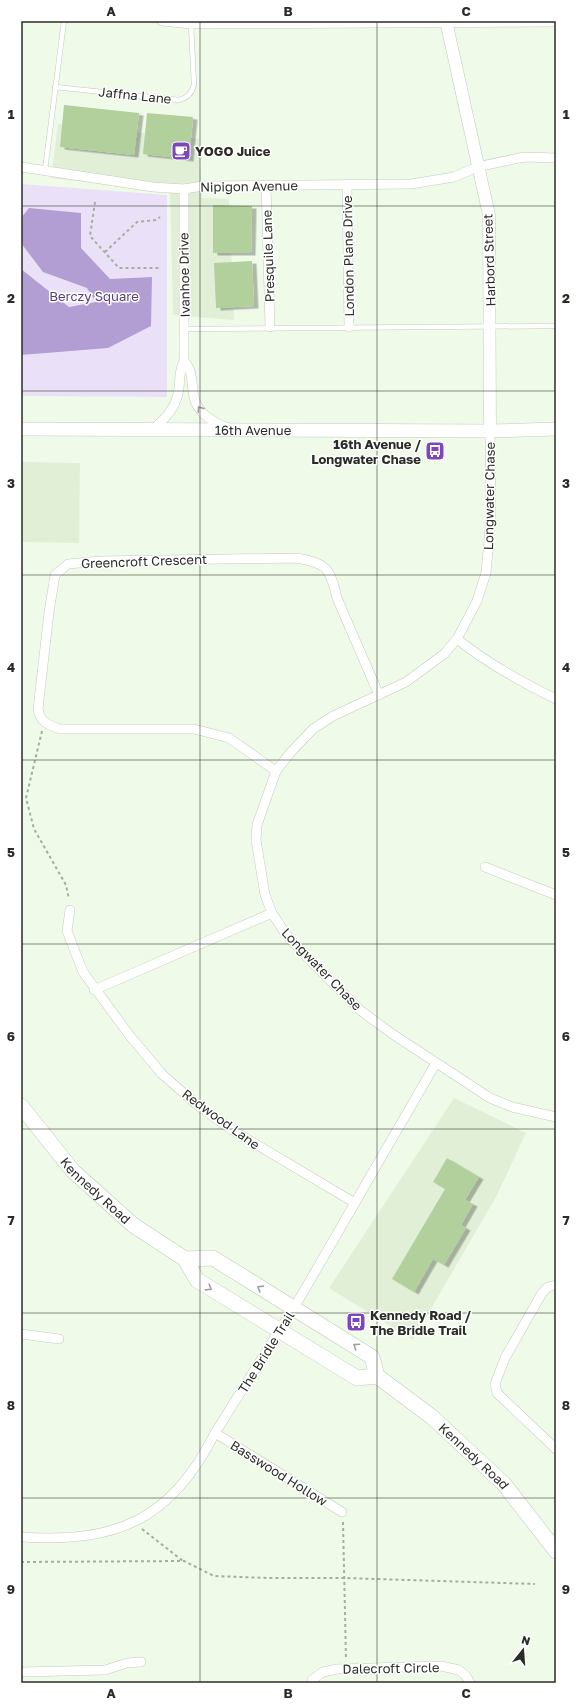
<svg xmlns="http://www.w3.org/2000/svg" width="577" height="1704" font-family="'Golos Text',sans-serif">
  <defs>
    <filter id="shadow"><feDropShadow dx="4.5" dy="2.5" stdDeviation="0" flood-color="#0004"/></filter>
  </defs>
  <rect width="100%" height="100%" fill="#f0fae9"/>
  <!-- built -->
  <g fill="#e1efd7">
    <path d="M58,124L199,139L202,198L229,199L234,320L173,315L170,191L51,178Z"/>
    <path d="M21,462L80,463L79,543L21,542Z"/>
    <path d="M454,1098L526,1133L497,1195L413,1340L329,1288Z"/>
  </g>
  <!-- green -->
  <path fill="#eae1f9" d="M21,184L167,195V397L21,396Z"/>
  <!-- water -->
  <path fill="#b29ed3" d="M29,208L81,213V248L110,279L152,277L151,326L108,348L21,355V269L69,307L96,302L87,288L43,272L21,243V218Z"/>
  <!-- building -->
  <g fill="#b1d09c" filter="url(#shadow)">
    <path d="M64,105L139,113L134,155L60,147Z"/>
    <path d="M147,113L193,117L189,159L143,154Z"/>
    <path d="M213,205L252,206L251,253H213Z"/>
    <path d="M252,261L254,306L216,308L214,263Z"/>
    <path d="M447,1158L479,1177L465,1200L473,1204L461,1225L466,1228L444,1265L433,1259L414,1292L392,1279L445,1189L433,1182Z"/>
  </g>
  <g fill="none" stroke-linecap="round" stroke-linejoin="round">
    <defs>
      <g id="service">
        <path d="M55,87L179,100C188,98 192,93 194,85L191,24"/>
        <path d="M45,170L64,21"/>
        <path d="M185,329L556,326"/>
      </g>
      <g id="minor">
        <path d="M162,21L191,24L556,22"/>
        <path d="M21,167L153,187L184,189L203,186L411,184L454,177L477,167L524,157L556,158"/>
        <path d="M347,184L349,327"/>
        <path d="M266,185L270,327"/>
        <path d="M184,361C194,372 191,384 194,397C197,413 214,423 228,428"/>
        <path d="M152,430C166,418 176,408 179,389C180,378 179,371 184,361V189"/>
        <path d="M490,431L491,517L486,573L477,601L457,639L444,654L406,682L333,716L313,729L290,753L276,771L257,825L256,840L265,895L272,913L285,933L305,955L360,1010L391,1033L490,1098L512,1107L556,1117"/>
        <path d="M457,639C487,663 521,682 556,699"/>
        <path d="M276,771L229,738L194,729H60C48,725 40,722 38,709L49,612L55,575L68,564L100,561L296,558C327,563 330,568 337,598L379,695"/>
        <path d="M485,867L556,895"/>
        <path d="M70,910L67,931L83,972L130,1036L162,1074L196,1104L232,1130L355,1203"/>
        <path d="M94,990L272,913"/>
        <path d="M556,1285L548,1287L542,1293L505,1358L495,1384L497,1393L556,1449"/>
        <path d="M21,1334L59,1339"/>
        <path d="M215,1433L342,1512"/>
        <path d="M21,1537C116,1543 171,1521 215,1433L301,1296L436,1063"/>
        <path d="M21,1672L105,1670L127,1663L141,1662"/>
        <path d="M312,1683V1680L323,1672L337,1669L441,1666L459,1670L466,1676L470,1683"/>
      </g>
      <path id="tertiary" d="M446,21L489,215L490,431"/>
      <g id="secondary">
        <path id="s1" d="M21,429L490,431L556,429"/>
      </g>
      <g id="primary">
        <path id="s2" d="M21,1106L73,1171L133,1225L185,1259L197,1280L357,1378L377,1376"/>
        <path id="s3" d="M185,1259L213,1258L372,1357L377,1376L432,1417L504,1484L556,1551"/>
      </g>
    </defs>
    <!-- service casing -->
    <use href="#service" stroke="#c1cbba" stroke-width="5.5"/>
    <!-- minor casing -->
    <use href="#minor" stroke="#c1cbba" stroke-width="10"/>
    <!-- tertiary casing -->
    <use href="#tertiary" stroke="#c1cbba" stroke-width="13"/>
    <!-- secondary casing -->
    <use href="#secondary" stroke="#c1cbba" stroke-width="14"/>
    <!-- primary casing -->
    <use href="#primary" stroke="#c1cbba" stroke-width="16"/>
    <!-- path -->
    <g stroke="#a5ada0" stroke-width="2" stroke-dasharray="3 3" stroke-linecap="butt">
      <path d="M95,202L90,236L119,268H161"/>
      <path d="M105,252L137,222L156,220L160,217"/>
      <path d="M42,731L26,798L34,829L66,885L69,899"/>
      <path d="M343,1522L346,1659"/>
      <path d="M142,1529L183,1561"/>
      <path d="M21,1562L184,1561L214,1576L268,1578H345L535,1584"/>
    </g>
    <!-- service -->
    <use href="#service" stroke="#fff" stroke-width="4.5"/>
    <!-- minor -->
    <use href="#minor" stroke="#fff" stroke-width="9"/>
    <!-- tertiary -->
    <use href="#tertiary" stroke="#fff" stroke-width="12"/>
    <!-- secondary -->
    <use href="#secondary" stroke="#fff" stroke-width="13"/>
    <!-- primary -->
    <use href="#primary" stroke="#fff" stroke-width="15"/>
  </g>
  <!-- one-way arrows -->
  <defs><path id="oneway-chevron" d="M-2-3.5L2.5 0L-2 3.5" fill="none" stroke-width="1.6" stroke-linecap="round" stroke-linejoin="round"/></defs>
  <g stroke="#9fa09d">
    <use href="#oneway-chevron" transform="translate(200 409) rotate(-125)"/>
    <use href="#oneway-chevron" transform="translate(209 1288) rotate(32)"/>
    <use href="#oneway-chevron" transform="translate(260 1288) rotate(-148)"/>
    <use href="#oneway-chevron" transform="translate(356 1346) rotate(-146)"/>
  </g>
  <!-- grid -->
  <path fill="none" stroke="#292d26" stroke-width="1" stroke-opacity="0.55" d="M200,21V1683M377,21V1683M21,206H556M21,391H556M21,575H556M21,760H556M21,944H556M21,1129H556M21,1313H556M21,1498H556"/>
  <!-- icons -->
  <defs>
    <symbol id="cafe-square" viewBox="-11 -11 22 22"><rect x="-9" y="-9" width="18" height="18" rx="4" fill="#7d46bc" stroke="#fff"/><path d="M-5.5-4.5H6V0H3Q3 3.5 0 3.5H-2.5Q-5.5 3.5-5.5 0ZM3-3.2v2h1.7v-2ZM-6 4.5H4V6H-6Z" fill="#fff"/></symbol>
    <symbol id="bus-square" viewBox="-11 -11 22 22"><rect x="-9" y="-9" width="18" height="18" rx="4" fill="#7d46bc" stroke="#fff"/><path d="M-5-6H5V4H4V6H2V4H-2V6H-4V4H-5ZM-3.5-4V0h7V-4ZM-3.5 1.2v1.5H-2V1.2ZM2 1.2v1.5H3.5V1.2Z" fill="#fff"/></symbol>
  </defs>
  <g fill-rule="evenodd">
    <use href="#cafe-square" x="170" y="140" width="22" height="22"/>
    <use href="#bus-square" x="424" y="440" width="22" height="22"/>
    <use href="#bus-square" x="345" y="1311" width="22" height="22"/>
  </g>
  <g text-anchor="middle" stroke-width="3" stroke-linejoin="round" paint-order="stroke">
    <!-- street labels -->
    <g font-size="13" fill="#292d26" stroke="#fff">
      <text transform="translate(135 95) rotate(6)" y="5">Jaffna Lane</text>
      <text transform="translate(249 186) rotate(-1)" y="5">Nipigon Avenue</text>
      <text transform="translate(268 256) rotate(-92)" y="5">Presquile Lane</text>
      <text transform="translate(348 256) rotate(-91)" y="5">London Plane Drive</text>
      <text transform="translate(489 260) rotate(-92)" y="5">Harbord Street</text>
      <text transform="translate(184 275) rotate(-91)" y="5">Ivanhoe Drive</text>
      <text dy="5" stroke="none"><textPath href="#s1" startOffset="232">16th Avenue</textPath></text>
      <text transform="translate(489 496) rotate(-89)" y="5">Longwater Chase</text>
      <text transform="translate(144 561) rotate(-2)" y="5">Greencroft Crescent</text>
      <text transform="translate(322 969) rotate(46)" y="5">Longwater Chase</text>
      <text transform="translate(221 1119) rotate(36)" y="5">Redwood Lane</text>
      <text dy="5" stroke="none"><textPath href="#s2" startOffset="113">Kennedy Road</textPath></text>
      <text transform="translate(266 1352) rotate(-58)" y="5">The Bridle Trail</text>
      <text dy="5" stroke="none"><textPath href="#s3" startOffset="361">Kennedy Road</textPath></text>
      <text transform="translate(279 1473) rotate(32)" y="5">Basswood Hollow</text>
      <text transform="translate(391 1668) rotate(-1)" y="5">Dalecroft Circle</text>
    </g>
    <!-- poi labels -->
    <g font-size="13" font-weight="bold" fill="#292d26" stroke="#fff" text-anchor="start">
      <text x="195" y="156">YOGO Juice</text>
      <text x="421" y="449" text-anchor="end">16th Avenue /<tspan x="421" dy="15">Longwater Chase</tspan></text>
      <text x="370" y="1320">Kennedy Road /<tspan x="370" dy="15">The Bridle Trail</tspan></text>
    </g>
    <!-- park labels -->
    <g font-size="13" fill="#593d7d" stroke="#fff">
      <text x="94" y="301">Berczy Square</text>
    </g>
  </g>
  <!-- border -->
  <rect width="577" height="1704" fill="none" stroke="#ffffff" stroke-width="44"/>
  <!-- north arrow -->
  <g transform="translate(523 1650) rotate(17)" stroke="#ffffff" stroke-width="3" paint-order="stroke">
  <path d="M0-3L7 15L0 10L-7 15Z" fill="#292d26"/>
  <text y="-6" font-size="11" font-weight="bold" text-anchor="middle" fill="#292d26">N</text>
  </g>
  <rect x="22" y="22" width="533" height="1660" fill="none" stroke="#292d26" stroke-width="1.5"/>
  <g font-size="13" text-anchor="middle" font-weight="bold" fill="#292d26">
    <text x="111" y="16">A</text>
    <text x="288" y="16">B</text>
    <text x="466" y="16">C</text>
    <text x="11" y="119">1</text>
    <text x="566" y="119">1</text>
    <text x="11" y="303">2</text>
    <text x="566" y="303">2</text>
    <text x="11" y="488">3</text>
    <text x="566" y="488">3</text>
    <text x="11" y="672">4</text>
    <text x="566" y="672">4</text>
    <text x="11" y="857">5</text>
    <text x="566" y="857">5</text>
    <text x="11" y="1041">6</text>
    <text x="566" y="1041">6</text>
    <text x="11" y="1225">7</text>
    <text x="566" y="1225">7</text>
    <text x="11" y="1410">8</text>
    <text x="566" y="1410">8</text>
    <text x="11" y="1594">9</text>
    <text x="566" y="1594">9</text>
    <text x="111" y="1698">A</text>
    <text x="288" y="1698">B</text>
    <text x="466" y="1698">C</text>
  </g>
</svg>
